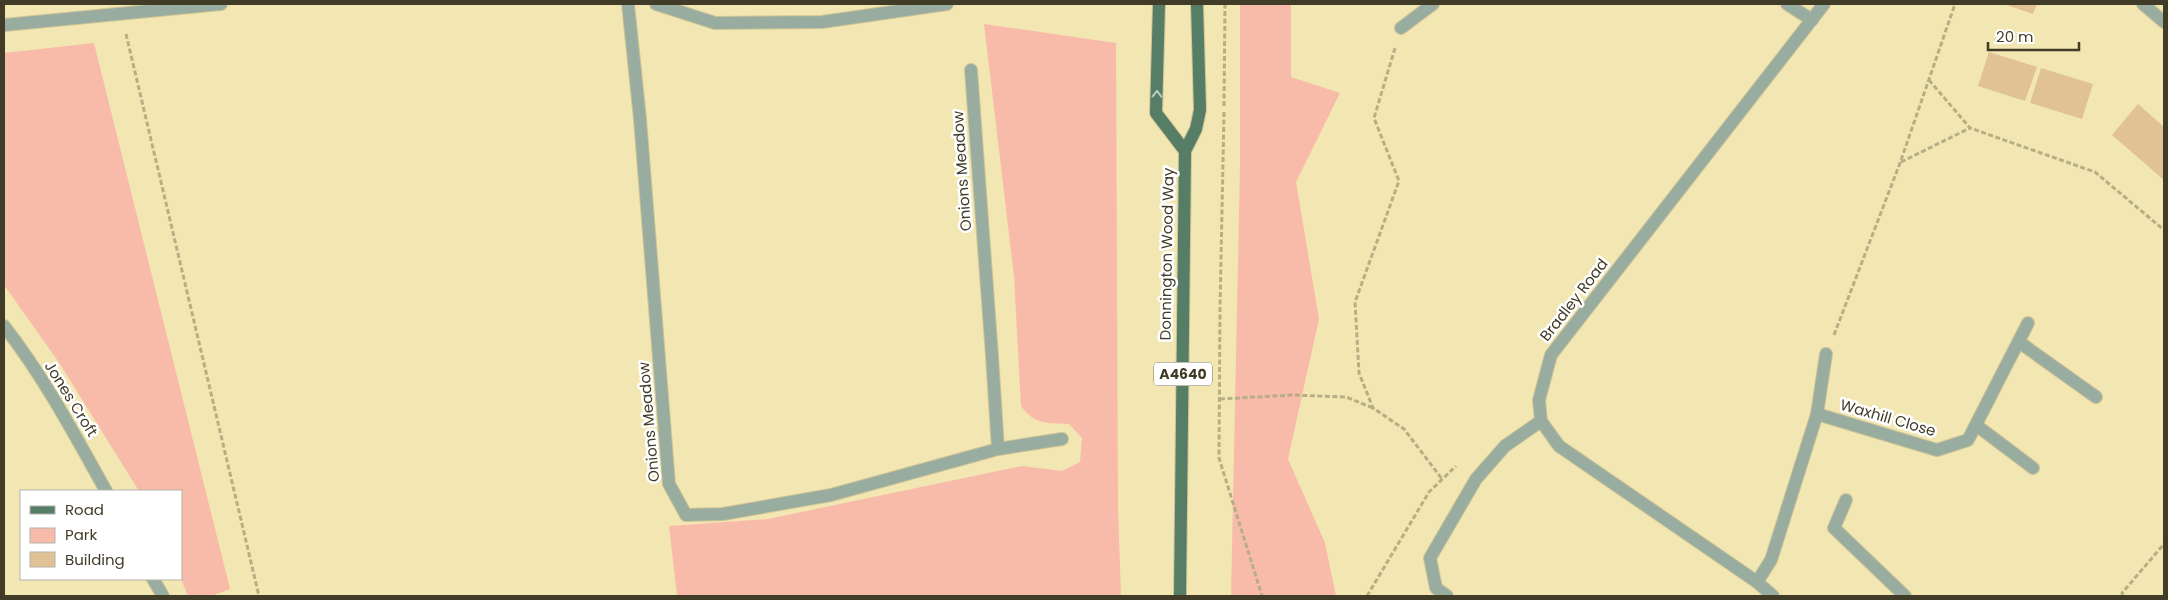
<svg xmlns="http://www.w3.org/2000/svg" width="2168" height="600" font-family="Poppins,sans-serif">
  <rect width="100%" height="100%" fill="#f2e6b2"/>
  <!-- green -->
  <g fill="#f9bba9">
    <path d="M1240,4H1291V77L1340,93L1296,182L1319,319L1288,459L1325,543L1336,596H1231L1240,167Z"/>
    <path d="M984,24L1116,43L1118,509L1121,596H673L677,595L669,526L768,519L1022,466L1062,471L1080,462L1082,438L1069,424C1047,423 1035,425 1021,406L1014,276Z"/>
    <path d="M94,43L230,589L211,596H188L181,579V491H139L58,361L4,285V53Z"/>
  </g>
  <!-- building -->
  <g fill="#e0c295">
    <path d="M2004,4H2037L2033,14Z"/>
    <path d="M1989,52L2037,67L2025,101L1978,86Z"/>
    <path d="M2041,68L2093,84L2082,119L2030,103Z"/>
    <path d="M2138,104L2164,127V180L2112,135Z"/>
  </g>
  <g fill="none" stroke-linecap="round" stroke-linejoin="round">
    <defs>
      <g id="service">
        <path d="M971,70L992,356"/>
        <path d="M2019,342L2096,397"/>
        <path d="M1976,425L2033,468"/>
      </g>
      <g id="minor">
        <path d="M628,4L640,119L669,484L686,515L723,514L831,495L998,449L1062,439"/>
        <path d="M656,4L715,23L822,22L947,4"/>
        <path d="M1787,4L1812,20"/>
        <path d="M2143,4L2164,22"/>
        <path d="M4,25L221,4"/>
        <path d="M1401,28L1433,4"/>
        <path d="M4,326C44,377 75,435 106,491"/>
        <path d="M992,356L998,449"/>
        <path d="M1817,414L1937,450L1968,440L2028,323"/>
        <path d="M1846,500L1834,528L1905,596"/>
        <path d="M153,579L163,596"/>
        <path d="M1757,582L1771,560L1817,414L1826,354"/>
        <path d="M1447,596L1436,588L1430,558L1476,479L1505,446L1541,421"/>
        <path d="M1773,596L1757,582L1559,446L1541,421L1539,400L1551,355L1824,4"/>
      </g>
      <g id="primary">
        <path d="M1159,4L1156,113L1185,151"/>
        <path d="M1180,596L1185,151L1196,129L1200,110L1197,4"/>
      </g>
    </defs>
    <!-- service casing -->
    <use href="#service" stroke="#cfc496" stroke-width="14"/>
    <!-- minor casing -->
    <use href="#minor" stroke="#cfc496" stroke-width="14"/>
    <!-- primary casing -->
    <use href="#primary" stroke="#cfc496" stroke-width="14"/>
    <!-- path -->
    <g stroke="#b8ae85" stroke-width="3" stroke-dasharray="5 2.5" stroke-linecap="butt">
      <path d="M126,34L259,596"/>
      <path d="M1395,48L1374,118L1399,181L1355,302L1359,373L1373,408L1404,429L1442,479"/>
      <path d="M1929,80L1970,128L2095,172L2164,230"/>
      <path d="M1224,106L1225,4"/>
      <path d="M1224,112L1220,308L1219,458L1262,596"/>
      <path d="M1901,162L1970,128"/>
      <path d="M1834,335L1900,163L1955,4"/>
      <path d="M1220,399L1292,395L1346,397L1373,408"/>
      <path d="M1367,596L1429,492L1456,466"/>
      <path d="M2123,596L2122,593L2164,544"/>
    </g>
    <!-- service -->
    <use href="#service" stroke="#98ad9f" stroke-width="12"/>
    <!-- minor -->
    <use href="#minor" stroke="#98ad9f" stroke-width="12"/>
    <!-- primary -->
    <use href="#primary" stroke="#567d66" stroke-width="12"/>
  </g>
  <!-- one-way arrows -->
  <defs><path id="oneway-chevron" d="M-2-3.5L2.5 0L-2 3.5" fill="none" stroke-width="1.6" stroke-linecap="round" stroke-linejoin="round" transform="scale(1.25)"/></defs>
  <use stroke="#bbcbc2" href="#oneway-chevron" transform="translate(1157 94) rotate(-89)"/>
  <g text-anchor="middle" stroke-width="5" stroke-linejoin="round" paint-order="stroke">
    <!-- shield labels -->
    <rect fill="#fff" stroke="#7a7668" stroke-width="1" x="1154" y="362.5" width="58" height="23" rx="4"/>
    <g font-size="14" font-weight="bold" fill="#413c27">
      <text x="1183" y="379">A4640</text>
    </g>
    <!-- street labels -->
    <g font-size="15" fill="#413c27" stroke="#fff">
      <text transform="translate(962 171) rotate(-94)" y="5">Onions Meadow</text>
      <text transform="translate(1167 254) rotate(-89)" y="5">Donnington Wood Way</text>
      <text transform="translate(1574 300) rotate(-52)" y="5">Bradley Road</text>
      <text transform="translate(71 399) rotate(58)" y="5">Jones Croft</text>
      <text transform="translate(1888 418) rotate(16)" y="5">Waxhill Close</text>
      <text transform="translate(649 422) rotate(-95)" y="5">Onions Meadow</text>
    </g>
  </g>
  <!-- border -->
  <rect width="2168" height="600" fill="none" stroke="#413c27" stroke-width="10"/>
  <!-- legend -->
  <rect x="20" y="490" width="162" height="90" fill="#ffffff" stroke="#b3b1a9"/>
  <rect x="30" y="506" width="25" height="8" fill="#567d66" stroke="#b3b1a9"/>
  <text x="65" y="515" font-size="15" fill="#413c27">Road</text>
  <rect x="30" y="528" width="25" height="15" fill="#f9bba9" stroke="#b3b1a9"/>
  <text x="65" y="540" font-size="15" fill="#413c27">Park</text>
  <rect x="30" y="552" width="25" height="15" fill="#e0c295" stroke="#b3b1a9"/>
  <text x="65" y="565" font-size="15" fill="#413c27">Building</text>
  <!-- scale -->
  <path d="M1988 42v8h91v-8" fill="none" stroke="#413c27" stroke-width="2.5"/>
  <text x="1996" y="42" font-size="15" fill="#413c27" stroke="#ffffff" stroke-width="4" paint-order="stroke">20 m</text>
</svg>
